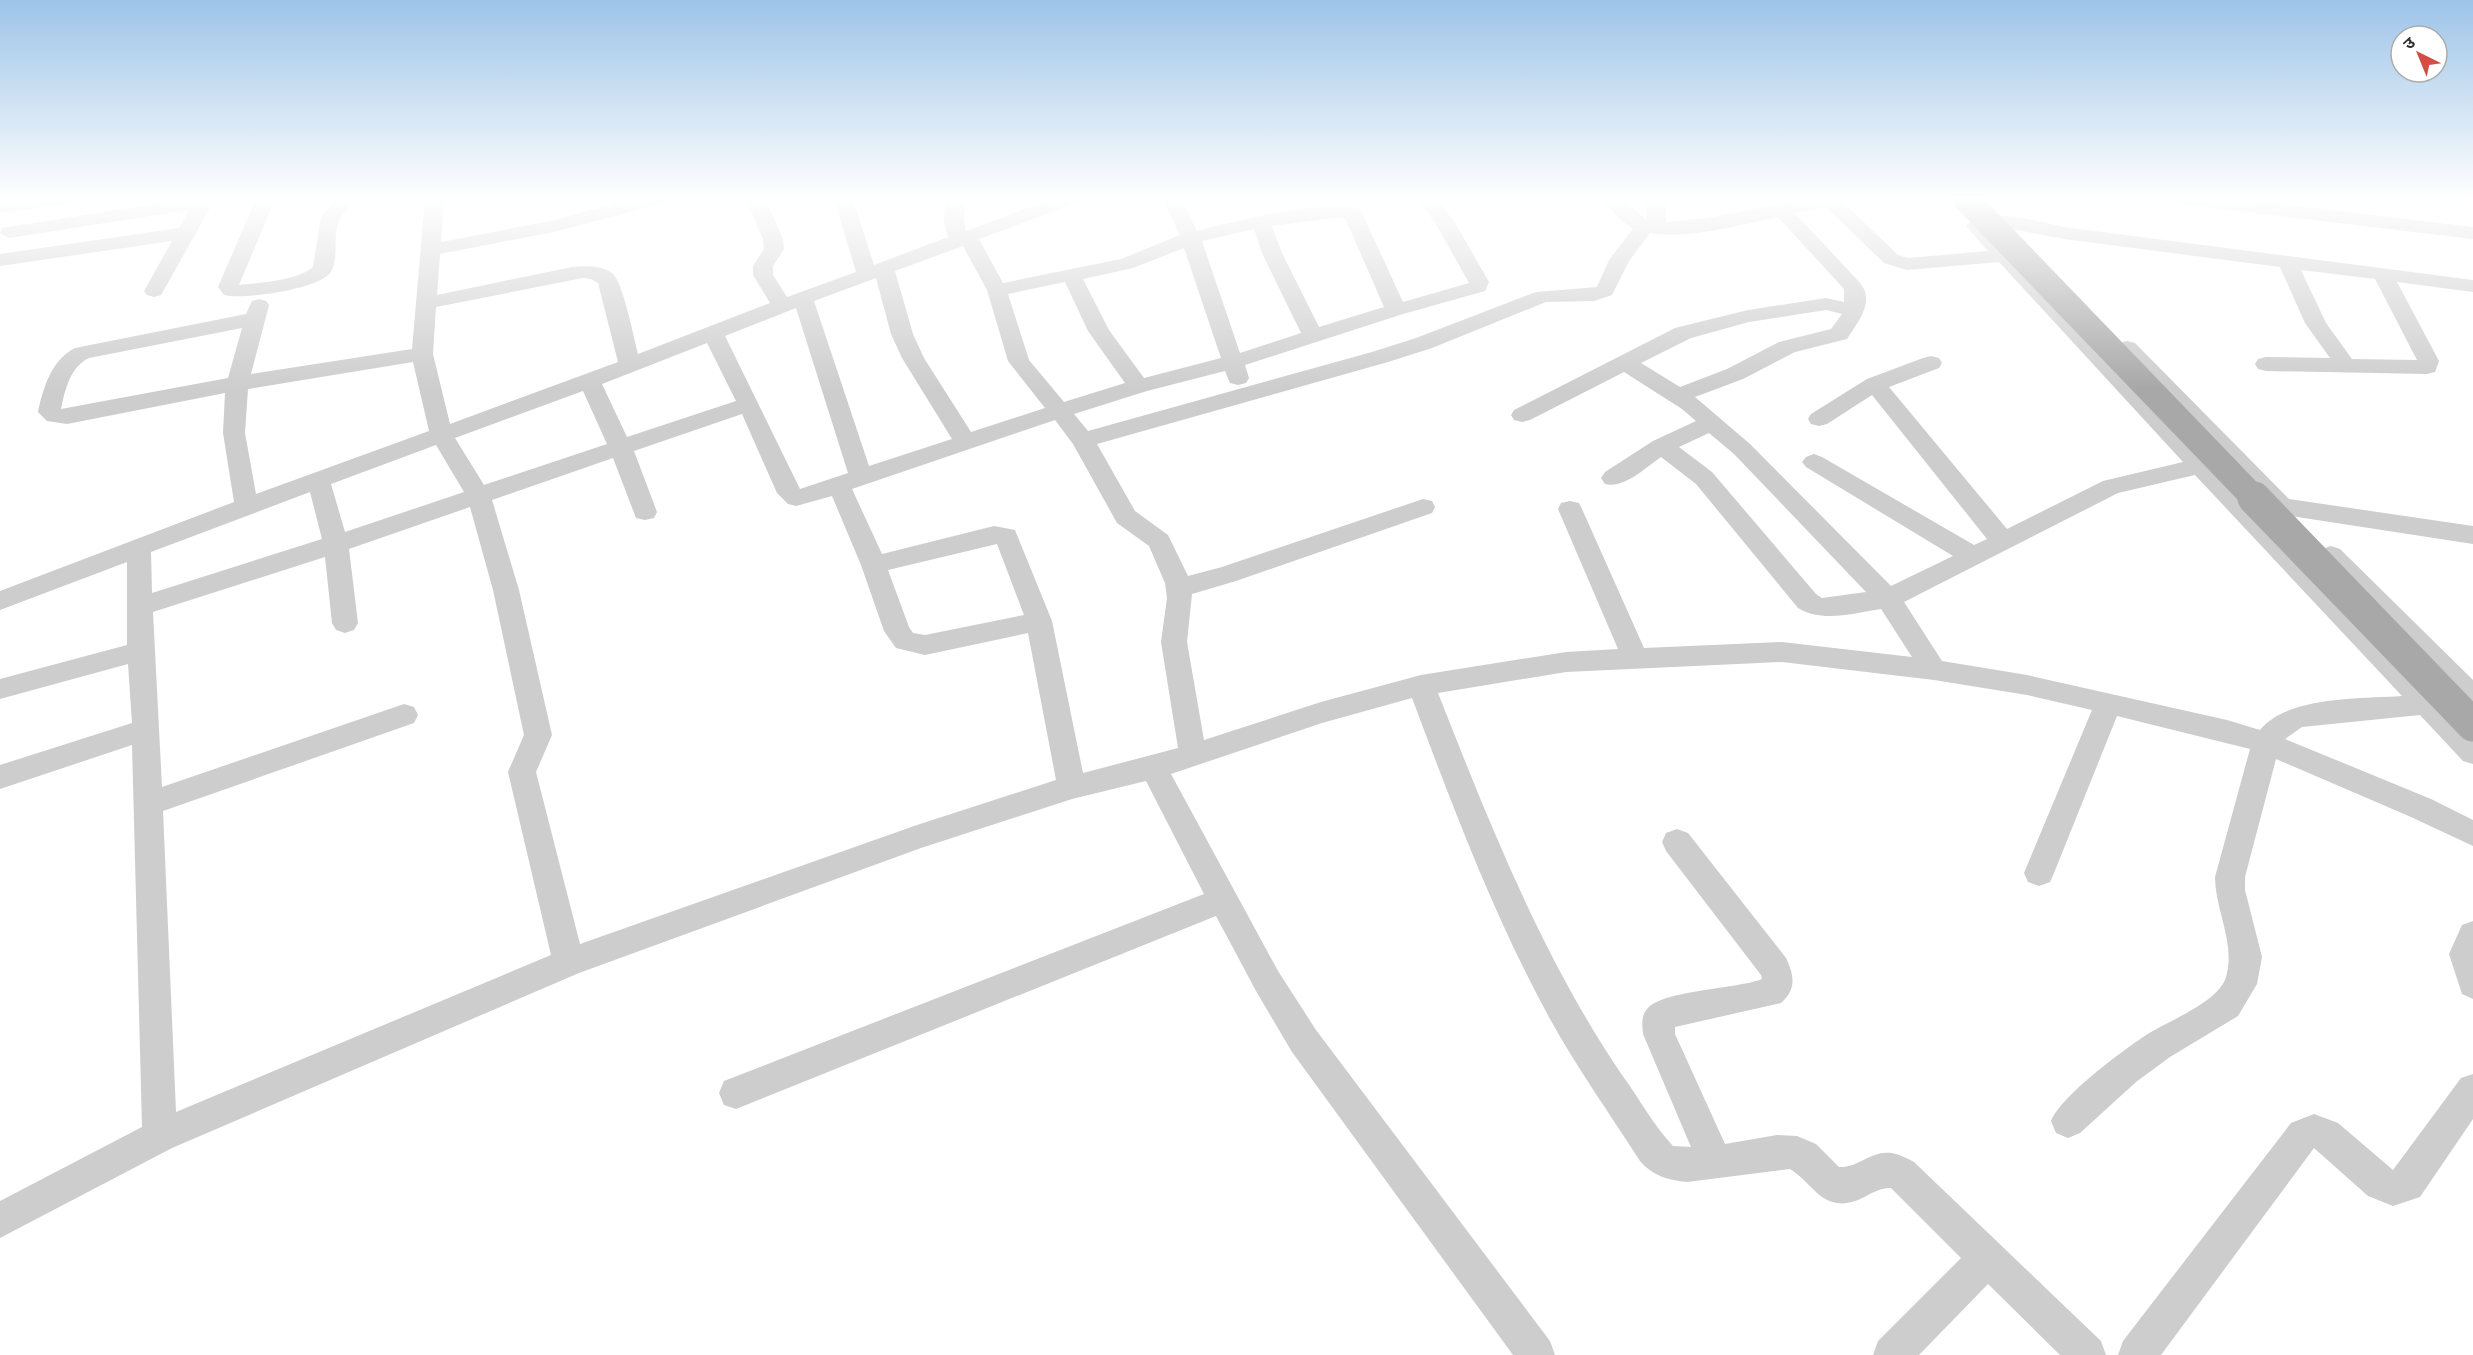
<svg xmlns="http://www.w3.org/2000/svg" width="2473" height="1355" font-family="Rubik,'Noto Sans Devanagari',sans-serif">
  <rect width="100%" height="100%" fill="#fff"/>
  <g fill="none" stroke-linecap="round" stroke-linejoin="round">
    <!-- minor -->
    <g fill="#cdcdcd" fill-rule="evenodd">
      <path d="M16,199H70L68,203L61,205L0,213V201Z"/>
      <path d="M162,199H197L207,202L210,208L161,295L154,297L147,295L144,291L172,241L0,266V254L179,228L189,210L9,238L0,233L2,228L161,203Z"/>
      <path d="M256,199H275L239,285C259,283 299,280 313,267L321,217L336,199H355C352,207 345,210 341,217C331,233 340,256 331,272C320,289 243,300 224,295L218,287Z"/>
      <path d="M425,199H444L441,242L555,220L612,204V199H666L664,203L558,231L440,254L437,295L572,267C585,266 602,265 613,274C623,283 634,338 638,354L770,303L753,275V266L764,249L763,239L746,199H765L783,239L784,249L773,266V275L787,297L856,272L834,199H853L874,265L948,237L944,222L945,199H965L964,222L966,231L1051,199H1078L1076,203L979,239L1003,283L1121,259L1180,235L1163,199H1182L1197,231C1238,221 1320,199 1359,209L1362,213L1403,302L1469,283L1436,224L1418,199H1437L1455,223L1489,282L1485,291L1403,314L1245,365L1249,378L1246,383L1238,385L1230,383L1225,371L1147,391L1074,414L1088,431L1372,352L1416,338L1536,292L1597,287L1609,260L1633,229L1619,219L1603,199H1622L1647,220L1646,199H1665L1666,222L1707,218L1806,199H1844L1843,202L1898,255L1908,258L1988,251L1966,226C1981,205 2043,222 2064,227L2473,280V292L2397,282L2439,361L2435,372L2427,374L2266,371L2258,369L2255,364L2258,359L2266,357L2330,358L2305,323L2280,267L2064,239L2018,230L1989,228L2255,509L2257,501L2262,500L2119,353L2116,348L2119,343L2127,341L2135,343L2289,499L2473,526V544L2285,515L2259,513L2473,735V764L2463,761L2420,715L2302,727L2285,739L2431,799L2473,820V846L2411,817L2276,759L2245,877V890L2262,957L2257,984L2238,1016L2170,1057L2136,1082L2080,1133L2068,1138L2056,1133L2051,1121C2062,1095 2121,1052 2146,1035C2168,1021 2219,1002 2226,977C2236,944 2215,910 2215,877L2250,749L2117,716L2054,873L2050,882L2039,886L2028,882L2024,873L2092,710L2027,695L1934,680L1782,662L1566,672L1438,693C1490,825 1542,957 1622,1075C1639,1098 1653,1125 1673,1146L1691,1147L1643,1034C1642,1024 1641,1015 1648,1008C1665,990 1737,989 1762,979L1761,975L1666,851L1662,842L1666,833L1677,829L1688,833L1786,958C1794,975 1797,989 1781,1003L1675,1027V1034L1725,1144L1777,1135L1797,1136L1816,1144L1839,1167C1858,1168 1872,1150 1891,1153C1899,1154 1907,1158 1914,1162L2101,1341L2106,1355H2060L1988,1284L1919,1355H1873L1878,1341L1961,1258L1891,1188C1878,1187 1867,1197 1855,1201C1822,1212 1812,1182 1790,1169L1687,1182C1668,1180 1653,1176 1640,1161C1610,1114 1577,1068 1550,1019C1494,917 1453,807 1412,698L1322,723L1171,774L1278,971L1316,1030L1550,1341L1555,1355H1513L1292,1052L1256,991L1216,916L736,1109L724,1105L719,1093L724,1081L1204,894L1146,781L1072,799L921,848L579,973L172,1148L0,1238V1201L142,1127L132,745L0,789V765L132,723L128,664L0,699V679L127,645V562L0,610V591L234,502L223,433L225,393L67,424L47,421L38,412C43,388 52,359 75,348L246,314L252,301L259,299L266,301L269,305L251,374L412,349ZM1826,207L1884,263L1907,270L1999,262L2183,462L2103,481L2007,529L1889,387L1939,368L1942,363L1939,358L1931,356L1923,358L1867,379L1811,414L1808,419L1811,424L1819,426L1827,424L1872,395L1987,539L1974,545L1822,457L1814,454L1806,457L1802,462L1806,467L1953,556L1891,586L1750,444L1695,397L1743,379L1795,352L1847,339C1857,323 1875,303 1861,284L1795,213ZM1342,217L1346,220L1384,307L1319,327L1282,253L1272,226ZM1778,217L1844,289V302L1826,298L1748,310L1675,328L1514,410L1511,415L1514,420L1522,422L1530,420L1624,372L1682,409L1696,421L1653,441L1605,472L1601,478L1605,484C1624,489 1645,468 1661,457L1696,484L1798,608C1822,623 1854,613 1881,609L1912,657L1782,642L1644,648L1582,509L1579,503L1570,501L1561,503L1558,509L1618,649L1566,652L1421,675L1321,702L1204,740L1187,642L1192,594L1236,581L1432,513L1435,507L1432,501L1423,499L1222,567L1188,576L1168,535L1135,511L1097,444L1388,362L1432,348L1546,302L1594,301L1612,295L1629,261L1650,233C1691,239 1738,225 1778,217ZM1254,229L1262,253L1301,333L1240,353L1202,241ZM963,246L987,290L1008,361L1045,408L971,432L924,358L913,334L895,271ZM1184,248L1221,358L1144,378L1109,330L1083,279L1133,268ZM2301,270L2375,279L2417,360L2352,359L2326,323ZM583,278L591,279L598,283L618,362L450,424L433,354L436,307ZM876,278L891,334L902,358L952,439L869,466L814,301ZM1065,282L1088,331L1125,383L1064,402L1029,360L1008,294ZM796,308L848,473L800,489L725,336ZM1826,310L1842,314L1831,329L1779,342L1727,369L1680,387L1641,363L1691,338L1749,322ZM242,328L228,378L61,409C65,390 70,367 89,358ZM707,343L736,401L627,437L602,384ZM413,362L429,431L256,494L245,433L248,389ZM583,391L607,444L484,485L455,438ZM742,414L777,493L788,504L796,506L832,496L861,565L884,631L896,648L925,655L1028,633L1056,780L917,825L580,944L536,772L552,735L519,590L492,500L613,458L636,518L645,520L654,518L657,512L634,451ZM1055,420L1073,444L1117,523L1149,546L1165,583L1167,598L1161,642L1178,748L1083,773L1052,621L1015,530L994,526L882,554L852,489ZM1709,433L1734,454L1866,592L1822,598L1816,594L1712,472L1679,447ZM436,445L464,492L345,532L331,484ZM2195,475L2402,696C2360,699 2287,696 2260,730L2227,720L2027,675L1942,661L1904,602L2118,493ZM310,492L322,539L152,593L151,552ZM470,507L493,590L524,735L508,772L551,955L176,1112L163,811L414,723L418,715L414,707L404,704L162,787L153,612L325,557L332,623L336,630L345,633L354,630L358,623L349,549ZM997,544L1024,615L925,635L913,633L909,627L888,570Z"/>
      <path d="M2178,199H2237L2473,227V239L2187,205L2180,203Z"/>
      <path d="M2331,546L2340,549L2473,680V708L2463,704L2322,561L2319,555L2322,549Z"/>
      <path d="M2473,921V999L2462,994L2449,954L2462,925Z"/>
      <path d="M2473,1074V1119L2420,1197L2393,1206L2368,1196L2314,1148L2161,1355H2118L2123,1341L2291,1123L2314,1114L2338,1123L2393,1170L2461,1078Z"/>
    </g>
    <!-- primary-bridge-far1 -->
    <path stroke="#a8a8a8" stroke-width="26" d="M1966,199L2256,500"/>
    <!-- primary-bridge -->
    <path stroke="#a8a8a8" stroke-width="33" d="M2254,498L2473,725"/>
  </g>
  <!-- sky -->
  <linearGradient id="sky" x2="0" y2="1"><stop stop-color="#9dc4e8"/><stop offset="0.51" stop-color="#fff"/><stop offset="1" stop-color="#fff" stop-opacity="0"/></linearGradient>
  <rect width="2473" height="389" fill="url(#sky)"/>
  <!-- north arrow -->
  <g transform="translate(2419 54) rotate(317)"><circle r="28" fill="#ffffff" stroke="#acacac" stroke-width="1.5"/>
  <path d="M0-4.5L10 22L0 15L-10 22Z" fill="#d44c44"/>
  <text y="-9" font-size="16" font-weight="bold" text-anchor="middle" fill="#303030">उ</text>
  </g>
</svg>
